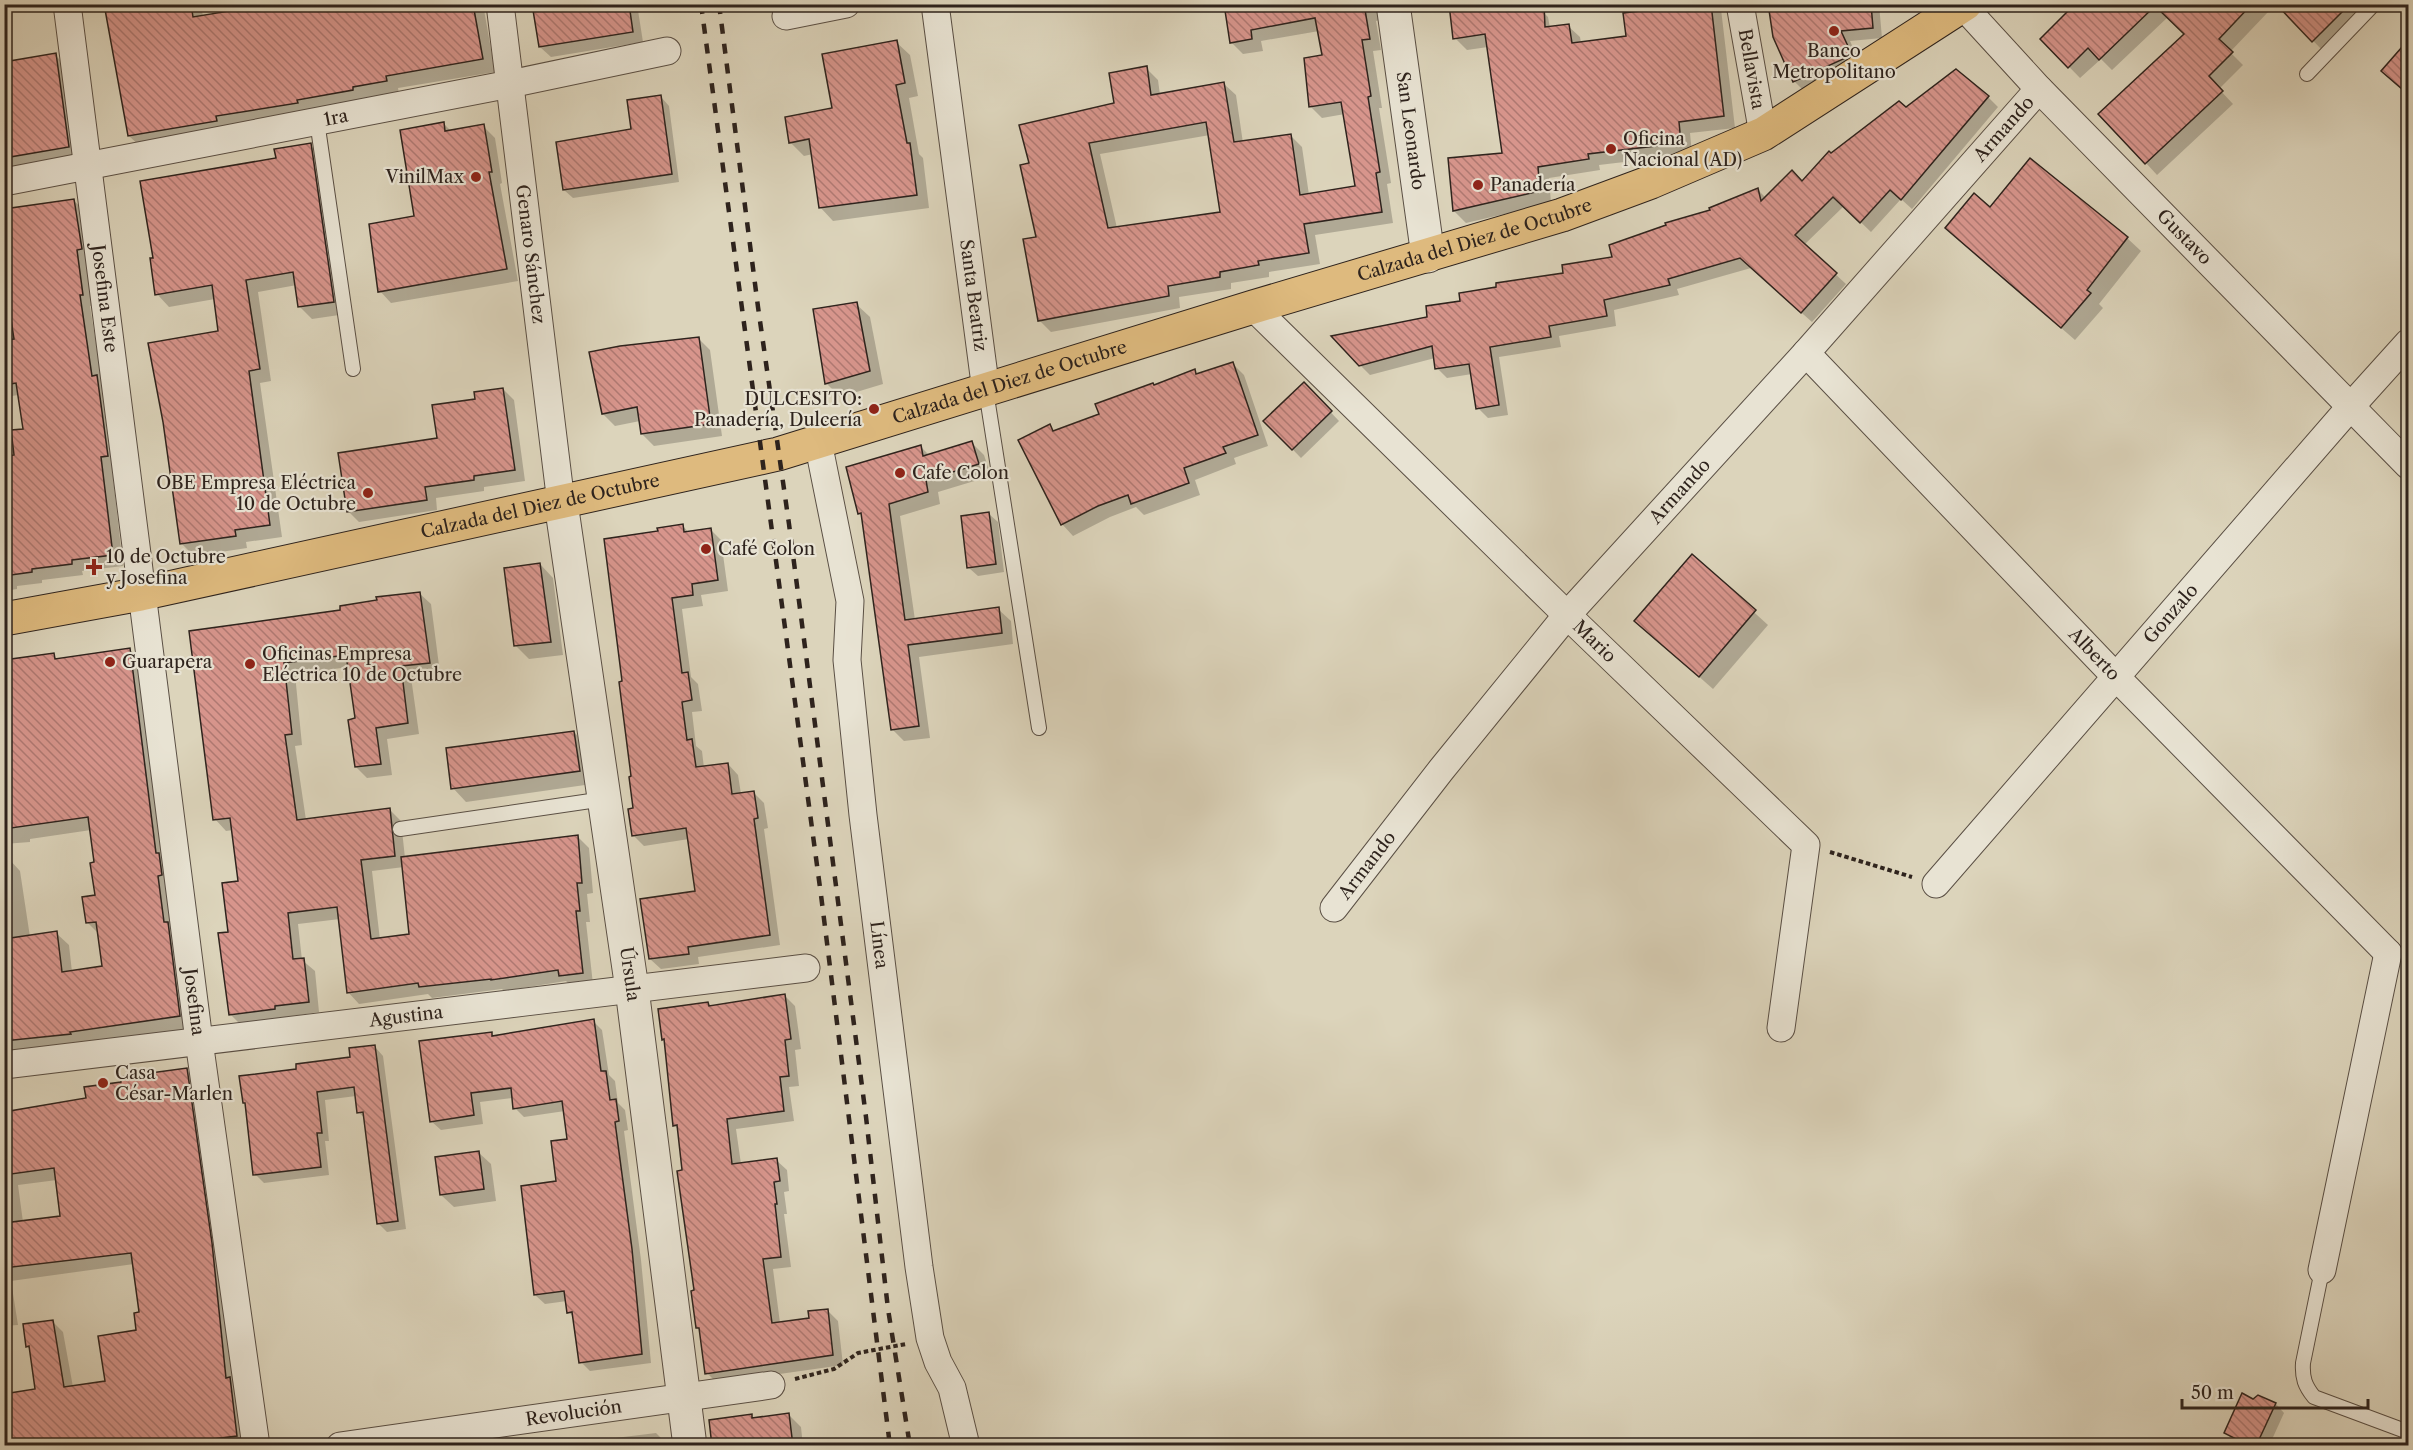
<svg xmlns="http://www.w3.org/2000/svg" width="2413" height="1450" font-family="'Libre Caslon Text',serif">
  <defs>
    <pattern id="building-back-hatch" width="6" height="6" patternUnits="userSpaceOnUse" patternTransform="scale(1.5)"><rect width="6" height="6" fill="#d7958c"/><path d="M-1 5l2 2M0 0l6 6M5-1l2 2" fill="none" stroke="#af7972"/></pattern>
  </defs>
  <rect width="100%" height="100%" fill="#dcd4bb"/>
  <filter id="stains"><feTurbulence type="fractalNoise" baseFrequency=".00333" numOctaves="4"/><feColorMatrix values="0 0 0 0 .2 0 0 0 0 .09 0 0 0 0 .02 0 0 0 .5 -.17"/></filter>
  <radialGradient id="worn" r=".72"><stop offset=".6" stop-color="#630" stop-opacity="0"/><stop offset="1" stop-color="#630" stop-opacity=".3"/></radialGradient>
  <!-- shadow -->
  <g fill="#0003" fill-rule="evenodd">
    <path d="M4,4H26L4,8Z"/>
    <path d="M106,4H201L203,17L256,8L255,4H483L495,72L398,88L399,94L142,148L129,136Z"/>
    <path d="M534,4H637L643,42L551,57L540,47Z"/>
    <path d="M1225,4H1377L1380,20L1376,21L1381,50L1373,51L1382,108H1379L1391,183L1387,184L1393,223L1315,235L1320,264L1269,272V277L1231,283V289L1179,297L1180,308L1051,332L1039,320L1037,238L1030,164L1116,104L1146,68L1158,80L1160,95L1224,84L1236,95L1243,143L1290,135L1302,147L1309,195L1357,188L1345,114L1322,118L1310,106L1324,56L1319,31L1261,41L1263,51L1243,54L1231,42ZM1210,135L1222,213L1117,228L1100,154Z"/>
    <path d="M1624,4H1716L1721,9L1735,128L1690,133L1692,154L1599,165L1600,170L1549,178L1551,203L1466,223L1454,211L1449,159L1504,154L1488,47L1467,50L1455,38L1536,5L1548,17L1550,28L1568,26L1580,37L1581,43L1628,37Z"/>
    <path d="M1770,4H1879L1882,38L1850,41L1861,65L1804,91L1794,81L1775,38Z"/>
    <path d="M2077,4H2262L2269,11L2230,52L2243,65L2219,89L2233,104L2157,175L2146,163L2186,35L2168,17L2112,70L2101,59L2080,78L2042,39Z"/>
    <path d="M2301,4H2377L2326,54L2289,16Z"/>
    <path d="M896,42L910,55L918,96L909,98L919,154L923,158L929,208L833,221L820,207L813,154L804,156L790,142L834,110Z"/>
    <path d="M55,55L68,68L82,160L4,173V63Z"/>
    <path d="M661,97L669,106L679,182L573,198L564,190L633,131Z"/>
    <path d="M1988,97L1998,107L1912,209L1901,199L1871,232L1844,206L1804,245L1846,284L1812,322L1751,268L1677,289L1679,295L1614,310L1616,326L1559,336L1561,347L1499,357L1508,415L1488,418L1478,408L1472,374L1447,378L1437,368L1435,358L1370,375L1360,365L1429,318L1462,302L1565,274L1614,258L1758,190L1766,198L1802,183L1831,155L1906,109Z"/>
    <path d="M443,123L451,131L483,126L495,138L502,183L500,184L518,281L391,303L380,291L416,217Z"/>
    <path d="M310,145L323,157L346,314L312,319L300,307L297,285L258,292L271,381L260,383L282,537L246,542L247,548L194,556L181,543L220,332L215,299L169,307L157,294L277,159Z"/>
    <path d="M2030,160L2127,238L2141,251L2099,304L2103,308L2075,340L1947,228L1990,209Z"/>
    <path d="M73,200L85,211L94,305L90,306L102,381L119,467L112,468L123,566L82,571L83,575L42,580V583L17,586V589L4,591V521L16,457L24,430L19,395L4,397V211Z"/>
    <path d="M856,304L870,317L883,384L840,397L827,384L814,311Z"/>
    <path d="M698,338L710,350L722,436L654,446L642,434L640,421L615,426L603,414Z"/>
    <path d="M1232,363L1244,375L1268,446L1234,458L1236,464L1195,480L1200,495L1144,515L1136,507L1110,517L1073,536L1062,524L1049,426L1055,432L1101,415L1194,371L1198,375Z"/>
    <path d="M1304,384L1339,421L1301,458L1265,421Z"/>
    <path d="M503,389L514,400L525,481L484,487V491L436,498L437,510L359,522L348,511L439,439L477,400Z"/>
    <path d="M972,443L984,455L991,476L938,492L940,504L900,516L915,620L998,609L1011,621L1013,644L919,657L930,738L904,741L892,729L863,516L860,513L921,447L930,456Z"/>
    <path d="M989,514L998,522L1004,572L978,576L969,568Z"/>
    <path d="M683,526L689,533L710,529L721,540L728,591L701,595L703,606L682,609L691,677L698,684L702,711L692,712L696,746L702,751L704,768L728,764L738,775L741,794L754,793L764,803L768,828L764,829L780,945L698,957L699,964L661,969L650,959L697,892L689,839L644,846L633,835L635,809L624,683L659,532Z"/>
    <path d="M1692,556L1768,625L1713,689L1636,621Z"/>
    <path d="M540,564L553,578L563,655L529,659L516,646Z"/>
    <path d="M419,593L431,604L440,673L411,677L419,734L387,739L392,775L367,778L356,767L357,720L349,667L295,674L302,745L295,746L306,820L390,810L401,821L405,858L578,837L589,848L593,893L587,894L590,922H586L593,984L572,987L566,981L504,991L502,989L432,998L428,994L359,1004L348,992L340,919L298,924L302,960L315,971L319,1012L286,1017V1020L241,1025L230,1014V934L239,882L233,830L226,831L215,819L190,632L342,611ZM404,867L411,936L380,940L372,871Z"/>
    <path d="M130,650L142,662L192,1028L4,1054V859L8,858L20,871L30,937L56,933L69,945L72,972L104,968L99,934L87,922L97,897L96,863L91,830L30,839V842L4,844V669L53,655L58,660Z"/>
    <path d="M574,732L587,746L592,784L466,802L453,788Z"/>
    <path d="M785,996L795,1006L801,1049L795,1050L799,1086L789,1087L794,1121L736,1129L741,1164L776,1160L787,1170L789,1191L784,1192L787,1214H784L791,1267L773,1269L780,1323L811,1319L827,1310L838,1321L843,1365L717,1383L707,1373L701,1331L697,1327L696,1292L684,1171L679,1130L674,1125L666,1042L663,1039L708,1003L712,1007Z"/>
    <path d="M593,1021L602,1030L609,1075L615,1081L618,1103L625,1110L628,1130L624,1131L641,1260L651,1363L590,1371L581,1362L574,1318L569,1312L567,1301L545,1304L535,1295L569,1140L565,1111L524,1117L515,1108L513,1098L480,1102L483,1124L441,1130L431,1121L491,1033L495,1037Z"/>
    <path d="M375,1047L383,1056L406,1229L387,1232L378,1223L366,1119L358,1112L356,1096L325,1100L329,1141H325L329,1175L264,1183L255,1174L247,1105L244,1102L298,1070L352,1059Z"/>
    <path d="M186,1069L197,1080L247,1446H4L37,1391L31,1350L27,1346L52,1321L63,1332L73,1387L106,1382L138,1331L141,1313L134,1264L11,1281L18,1325L4,1326V1100L14,1112L88,1099L123,1083ZM57,1180L62,1217L23,1222L18,1185Z"/>
    <path d="M478,1152L491,1164L496,1201L454,1207L441,1195Z"/>
    <path d="M2276,1404L2284,1413L2269,1446H2243L2234,1441L2226,1433Z"/>
    <path d="M789,1415L801,1427L803,1446H714L751,1416L755,1419Z"/>
    <path d="M656,1433L664,1441L665,1446H608L607,1439Z"/>
  </g>
  <!-- building -->
  <g fill="url(#building-back-hatch)" stroke="#2e231d" stroke-width="1.5" fill-rule="evenodd">
    <path d="M104,4H191L193,17L254,7L253,4H473L483,59L386,76L387,81L353,87V90L297,100L298,103L216,116L217,121L128,136Z"/>
    <path d="M532,4H629L633,32L539,47Z"/>
    <path d="M1224,4H1364L1370,39L1362,40L1371,96L1368,97L1380,172L1376,173L1382,212L1304,224L1309,253L1258,261L1259,265L1220,272V277L1168,286L1169,296L1038,321L1023,239L1036,237L1020,165L1029,163L1019,125L1114,103L1109,73L1147,66L1151,95L1224,82L1234,142L1291,134L1300,195L1355,186L1341,102L1309,107L1304,58L1322,55L1315,18L1251,30L1252,39L1230,43ZM1206,122L1220,212L1108,228L1089,143Z"/>
    <path d="M1449,4H1544L1545,27L1569,24L1572,43L1626,36L1623,13L1674,7V4H1711L1724,116L1679,122L1681,143L1588,154L1589,159L1538,167L1540,191L1453,211L1448,158L1502,153L1485,34L1453,39Z"/>
    <path d="M1806,4H1871L1873,28L1841,31L1852,55L1793,82L1773,37L1769,10Z"/>
    <path d="M2075,4H2252L2219,39L2233,52L2209,76L2223,91L2145,164L2098,114L2184,34L2155,6L2099,60L2088,48L2068,68L2040,39Z"/>
    <path d="M2276,4H2350L2312,42Z"/>
    <path d="M2409,39V95L2381,71Z"/>
    <path d="M897,40L905,83L896,85L907,143H910L917,195L819,208L809,139L789,143L785,117L832,108L822,54Z"/>
    <path d="M56,53L69,147L4,158V62Z"/>
    <path d="M1956,69L1989,96L1901,200L1890,190L1860,223L1833,197L1795,235L1837,273L1801,313L1740,258L1668,279L1670,285L1604,300L1607,316L1549,326L1551,337L1490,347L1499,405L1476,409L1469,364L1435,369L1432,346L1359,366L1331,336L1427,317L1426,306L1460,301L1459,293L1496,287V283L1563,273L1562,265L1612,257L1609,245L1666,225L1665,223L1710,210L1709,208L1758,188L1761,201L1792,170L1802,181L1829,151L1831,153L1899,101L1906,107Z"/>
    <path d="M661,95L672,174L563,190L556,142L631,129L627,100Z"/>
    <path d="M444,122L445,131L484,124L492,172H489L507,269L378,292L369,224L414,216L400,130Z"/>
    <path d="M311,143L334,302L298,307L293,272L246,280L260,369L249,371L270,525L235,530L236,536L180,544L163,422L148,343L218,331L212,285L155,295L150,258H153L140,181L276,158L274,149Z"/>
    <path d="M2030,158L2128,237L2087,290L2091,293L2061,328L1945,228L1974,193L1990,207Z"/>
    <path d="M74,199L82,249L77,250L83,295H80L92,376L97,375L108,456L101,457L113,555L72,560V564L32,569V572L4,576V457L14,455L11,430L23,429L16,383L4,385V340L14,339L4,274V209Z"/>
    <path d="M857,302L870,371L825,384L813,309Z"/>
    <path d="M699,337L711,424L641,434L637,407L602,414L589,352L620,346Z"/>
    <path d="M1233,362L1258,435L1223,447L1226,453L1184,468L1189,483L1131,504L1128,495L1098,506L1061,525L1018,440L1050,424L1053,431L1099,414L1095,404L1153,383L1154,385L1195,369L1196,374Z"/>
    <path d="M1304,382L1332,411L1292,450L1263,421Z"/>
    <path d="M503,388L515,470L474,476V480L425,487L427,500L347,512L338,453L437,438L432,405L475,399L474,392Z"/>
    <path d="M972,441L979,464L926,480L928,492L889,504L905,620L999,607L1002,633L908,645L919,726L891,730L861,513L858,514L846,467L921,445L923,456Z"/>
    <path d="M989,512L996,564L967,568L961,516Z"/>
    <path d="M683,524L684,532L711,528L718,580L692,584L693,595L672,598L682,673L688,672L692,700L682,702L687,740L692,739L696,767L728,763L732,794L754,791L758,818L754,819L770,935L688,947L689,954L649,959L640,899L695,891L686,828L632,836L628,809L633,808L629,777L631,776L619,682L622,681L604,539L658,531L657,528Z"/>
    <path d="M1692,554L1756,610L1699,677L1634,621Z"/>
    <path d="M540,563L551,642L514,646L504,568Z"/>
    <path d="M420,592L430,663L401,666L408,723L376,728L381,764L355,767L348,720L355,718L346,655L284,663L292,734L285,735L297,820L390,808L395,856L361,860L371,939L409,934L401,857L578,835L582,883H577L580,911H576L583,973L559,976L558,970L491,980V979L419,987L418,983L347,993L337,907L288,913L293,959L304,958L309,1002L275,1006V1009L229,1015L218,933L228,932L222,883L238,881L230,818L213,820L189,631L340,610V606L377,600L376,597Z"/>
    <path d="M130,648L156,853H159L162,875L158,876L164,922H168L180,1016L70,1032L71,1034L4,1041V939L57,931L62,972L102,966L96,922L86,923L82,897L95,895L90,863L94,862L88,817L4,829V660L54,653L55,659Z"/>
    <path d="M574,731L580,771L451,789L446,748Z"/>
    <path d="M785,994L791,1039L785,1040L789,1076L780,1077L784,1111L727,1119L732,1164L777,1158L780,1181L774,1182L777,1204H775L781,1257L763,1259L772,1323L809,1318L808,1311L828,1309L833,1355L705,1374L699,1328H696L691,1291L694,1290L677,1171L682,1170L677,1125L673,1126L664,1039L662,1040L658,1009L708,1002L709,1006Z"/>
    <path d="M594,1019L601,1071H606L610,1100L616,1099L619,1121L615,1122L632,1249L642,1354L579,1363L572,1312L567,1313L564,1291L534,1295L521,1186L556,1181L551,1141L567,1139L562,1101L513,1109L511,1088L471,1093L474,1115L430,1122L419,1041L492,1032V1036Z"/>
    <path d="M375,1045L398,1221L377,1224L363,1112L357,1113L354,1087L317,1092L322,1133H317L321,1167L253,1175L245,1103H243L239,1076L296,1069V1064L350,1057L349,1048Z"/>
    <path d="M187,1068L212,1243L226,1378L230,1377L237,1436L154,1446H147L146,1440L106,1446H4V1394L35,1389L29,1346L26,1347L23,1324L53,1320L64,1387L105,1381L98,1336L136,1330L134,1313L139,1312L131,1253L4,1268V1223L60,1216L54,1168L4,1175V1112L86,1098L84,1087L121,1082V1077Z"/>
    <path d="M479,1151L484,1189L440,1195L435,1157Z"/>
    <path d="M2242,1393L2253,1399L2258,1395L2276,1403L2256,1446H2250L2224,1433Z"/>
    <path d="M789,1413L793,1446H712L709,1420L752,1414V1418Z"/>
  </g>
  <g fill="none" stroke-linecap="round" stroke-linejoin="round">
    <defs>
      <g id="service">
        <path d="M2307,74L2374,4"/>
        <path d="M317,121L353,369"/>
        <path d="M986,391L1039,728"/>
        <path d="M400,829L604,799"/>
        <path d="M2322,1270L2303,1363C2302,1378 2305,1386 2314,1397L2408,1432"/>
      </g>
      <g id="minor">
        <path id="s1" d="M67,4L199,1041L256,1446"/>
        <path id="s2" d="M500,4L561,503"/>
        <path id="s3" d="M935,4L986,391"/>
        <path id="s4" d="M1740,4L1763,134"/>
        <path id="s5" d="M1963,6L2039,89L2408,465"/>
        <path d="M786,16L846,4"/>
        <path id="s6" d="M4,182L510,84L667,51"/>
        <path id="s7" d="M1253,307L1567,615L1806,845L1781,1028"/>
        <path id="s8" d="M1806,353L2117,678L2388,953"/>
        <path id="s9" d="M818,442L850,601L847,660L863,815L919,1267L930,1338L938,1362L952,1388L966,1446"/>
        <path id="s10" d="M1936,884L2352,405L2408,343"/>
        <path id="s11" d="M1334,908L1441,770L1567,615L1806,353L2039,89"/>
        <path id="s12" d="M4,1065L806,968"/>
        <path d="M2322,1270L2388,953"/>
        <path id="s13" d="M340,1446L771,1385"/>
      </g>
      <g id="tertiary">
        <path id="s14" d="M1393,4L1428,256"/>
        <path id="s15" d="M561,503L632,989L690,1446"/>
      </g>
      <g id="primary">
        <path id="s16" d="M4,619L141,594L778,454L1253,307L1562,215L1651,182L1763,134L1965,4"/>
      </g>
    </defs>
    <!-- service casing -->
    <use href="#service" stroke="#5a4f44" stroke-width="16"/>
    <!-- minor casing -->
    <use href="#minor" stroke="#5a4f44" stroke-width="29"/>
    <!-- tertiary casing -->
    <use href="#tertiary" stroke="#5a4f44" stroke-width="35"/>
    <!-- primary casing -->
    <use href="#primary" stroke="#2e231d" stroke-width="35"/>
    <!-- path -->
    <g stroke="#2e231d" stroke-width="4" stroke-dasharray="4.5 3" stroke-linecap="butt">
      <path d="M1830,852L1912,877"/>
      <path d="M795,1379L834,1369L858,1353L906,1344"/>
    </g>
    <!-- service -->
    <use href="#service" stroke="#e8e3d3" stroke-width="14"/>
    <!-- minor -->
    <use href="#minor" stroke="#e8e3d3" stroke-width="27"/>
    <!-- tertiary -->
    <use href="#tertiary" stroke="#e8e3d3" stroke-width="33"/>
    <!-- primary -->
    <use href="#primary" stroke="#deba7e" stroke-width="33"/>
    <!-- rail -->
    <g stroke="#2e231d" stroke-width="4.5" stroke-dasharray="10 10" stroke-linecap="butt">
      <path d="M701,4L821,895L890,1446"/>
      <path d="M719,4L758,307L789,524L866,1117L888,1309L910,1446"/>
    </g>
  </g>
  <!-- markers -->
  <g fill="#8f2418" stroke="#e8e3d3" stroke-width="2">
    <circle cx="1834" cy="31" r="6"/>
    <circle cx="1611" cy="149" r="6"/>
    <circle cx="476" cy="177" r="6"/>
    <circle cx="1478" cy="185" r="6"/>
    <circle cx="874" cy="409" r="6"/>
    <circle cx="900" cy="473" r="6"/>
    <circle cx="368" cy="493" r="6"/>
    <circle cx="706" cy="549" r="6"/>
    <path d="M91 558h6v6h6v6h-6v6h-6v-6h-6v-6h6z"/>
    <circle cx="110" cy="662" r="6"/>
    <circle cx="250" cy="664" r="6"/>
    <circle cx="103" cy="1083" r="6"/>
  </g>
  <g text-anchor="middle" stroke-width="4.5" stroke-linejoin="round" paint-order="stroke">
    <!-- poi labels -->
    <g font-size="18" fill="#2e231d" stroke="#e8e3d3" text-anchor="start">
      <text x="1834" y="57" text-anchor="middle">Banco<tspan x="1834" dy="21">Metropolitano</tspan></text>
      <text x="1623" y="145">Oficina<tspan x="1623" dy="21">Nacional (AD)</tspan></text>
      <text x="464" y="183" text-anchor="end">VinilMax</text>
      <text x="1490" y="191">Panadería</text>
      <text x="862" y="405" text-anchor="end">DULCESITO:<tspan x="862" dy="21">Panadería, Dulcería</tspan></text>
      <text x="912" y="479">Cafe Colon</text>
      <text x="356" y="489" text-anchor="end">OBE Empresa Eléctrica<tspan x="356" dy="21">10 de Octubre</tspan></text>
      <text x="718" y="555">Café Colon</text>
      <text x="106" y="563">10 de Octubre<tspan x="106" dy="21">y Josefina</tspan></text>
      <text x="262" y="660">Oficinas Empresa<tspan x="262" dy="21">Eléctrica 10 de Octubre</tspan></text>
      <text x="122" y="668">Guarapera</text>
      <text x="115" y="1079">Casa<tspan x="115" dy="21">César-Marlen</tspan></text>
    </g>
    <!-- street labels -->
    <g font-size="18" fill="#2e231d" stroke="#e8e3d3">
      <text dy="6" stroke="none"><textPath href="#s4" startOffset="66">Bellavista</textPath></text>
      <text dy="6" stroke="none"><textPath href="#s6" startOffset="338">1ra</textPath></text>
      <text dy="6" stroke="none"><textPath href="#s14" startOffset="128">San Leonardo</textPath></text>
      <text dy="6" stroke="none"><textPath href="#s11" startOffset="1028">Armando</textPath></text>
      <text dy="6" stroke="none"><textPath href="#s5" startOffset="320">Gustavo</textPath></text>
      <text dy="6" stroke="none"><textPath href="#s16" startOffset="1520">Calzada del Diez de Octubre</textPath></text>
      <text dy="6" stroke="none"><textPath href="#s2" startOffset="252">Genaro Sánchez</textPath></text>
      <text dy="6" stroke="none"><textPath href="#s3" startOffset="294">Santa Beatriz</textPath></text>
      <text dy="6" stroke="none"><textPath href="#s1" startOffset="297">Josefina Este</textPath></text>
      <text dy="6" stroke="none"><textPath href="#s16" startOffset="1034">Calzada del Diez de Octubre</textPath></text>
      <text dy="6" stroke="none"><textPath href="#s11" startOffset="542">Armando</textPath></text>
      <text dy="6" stroke="none"><textPath href="#s16" startOffset="548">Calzada del Diez de Octubre</textPath></text>
      <text dy="6" stroke="none"><textPath href="#s10" startOffset="358">Gonzalo</textPath></text>
      <text dy="6" stroke="none"><textPath href="#s7" startOffset="478">Mario</textPath></text>
      <text dy="6" stroke="none"><textPath href="#s8" startOffset="417">Alberto</textPath></text>
      <text dy="6" stroke="none"><textPath href="#s11" startOffset="54">Armando</textPath></text>
      <text dy="6" stroke="none"><textPath href="#s9" startOffset="508">Línea</textPath></text>
      <text dy="6" stroke="none"><textPath href="#s15" startOffset="476">Úrsula</textPath></text>
      <text dy="6" stroke="none"><textPath href="#s1" startOffset="1006">Josefina</textPath></text>
      <text dy="6" stroke="none"><textPath href="#s12" startOffset="405">Agustina</textPath></text>
      <text dy="6" stroke="none"><textPath href="#s13" startOffset="236">Revolución</textPath></text>
    </g>
  </g>
  <!-- margin -->
  <rect width="2413" height="1450" fill="none" stroke="#dcd4bb" stroke-width="24"/>
  <rect x="6" y="6" width="2401" height="1438" fill="none" stroke="#2e231d" stroke-width="3"/>
  <rect x="12" y="12" width="2389" height="1426" fill="none" stroke="#2e231d" stroke-width="1.5"/>
  <!-- scale -->
  <path d="M2182 1399v9h186v-9" fill="none" stroke="#2e231d" stroke-width="3"/>
  <text x="2191" y="1399" font-size="18" fill="#2e231d" stroke="#e8e3d3" stroke-width="4.5" paint-order="stroke">50 m</text>
  <rect width="100%" height="100%" filter="url(#stains)"/>
  <rect width="100%" height="100%" fill="url(#worn)"/>
</svg>
